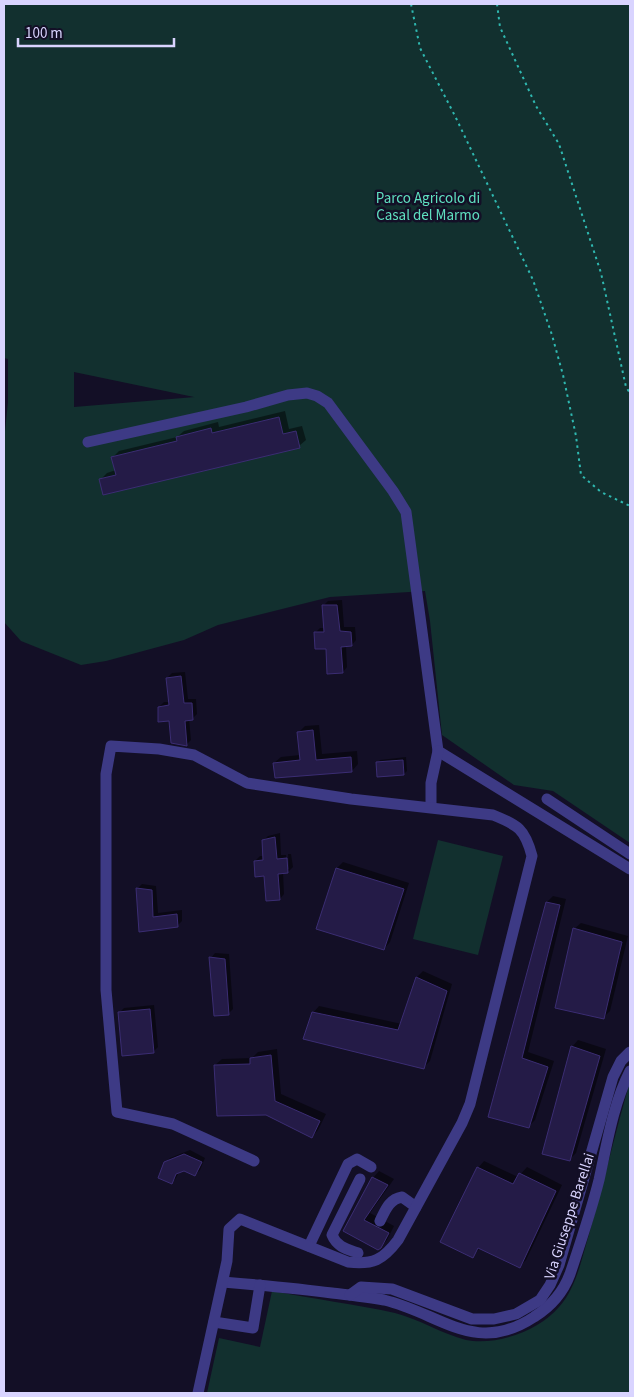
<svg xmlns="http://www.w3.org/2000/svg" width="634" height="1397" font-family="'Source Sans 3',sans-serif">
  <rect width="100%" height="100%" fill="#130f26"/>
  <!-- green -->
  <g fill="#12302f" fill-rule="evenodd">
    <path d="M4,4H630V843L553,791L514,785L442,735L430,621L425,591L330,597L218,625L184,640L106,661L81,665L21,641L4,622V441L8,402V359L4,358ZM74,372L194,397H195L74,407Z"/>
    <path d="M438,840L503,856L478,955L413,939Z"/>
    <path d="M630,1081V1393H207L219,1338L260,1347L272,1291C313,1299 355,1304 395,1313C419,1319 442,1334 466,1340C496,1346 539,1331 559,1307C576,1288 581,1261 588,1238C603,1186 615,1133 630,1081Z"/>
  </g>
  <!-- shadow -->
  <g fill="#0007">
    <path d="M285,411L289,429L302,426L306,440L299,446L101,479L107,473L116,470L113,457L119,451L177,437L184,431L218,422L219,427Z"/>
    <path d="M342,600L344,627H355L356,640L352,645L346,646L347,667L343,672L316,632L320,628H325L324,605L328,601Z"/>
    <path d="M185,672L188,699H196L197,714L192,719H189L191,740L186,745L170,720L159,707L164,702H170L167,678L172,673Z"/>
    <path d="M319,725L322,754L357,751L358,764L352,771L274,763L281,757L300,755L299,732L305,726Z"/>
    <path d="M406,757L407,771L404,774L377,763L380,760Z"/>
    <path d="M280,833L281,855H286L287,869H289L288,854H291L293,867L288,872H283L284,894L280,899L255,861L260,856H264L263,841L268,836Z"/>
    <path d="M343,862L409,883L390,942L384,949L318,928L337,868Z"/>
    <path d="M142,884L156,886L158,913L182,910V921L177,926L140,930L137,889Z"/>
    <path d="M553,896L566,899L528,1052L554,1061L535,1120L529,1126L489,1116L547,902Z"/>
    <path d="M581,923L628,936L610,1011L603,1018L574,929Z"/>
    <path d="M215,953L229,954L233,1009L228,1014L211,958Z"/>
    <path d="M423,971L452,984L430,1061L424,1067L313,1013L319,1006L402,1024L417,977Z"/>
    <path d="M154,1005L158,1047L153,1052L119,1013L124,1008Z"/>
    <path d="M578,1040L606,1049L576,1153L570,1159L572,1047Z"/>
    <path d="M277,1049L281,1094L326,1114L318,1130L312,1137L266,1113L215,1065L222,1059L252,1058L258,1052Z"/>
    <path d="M190,1150L205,1158L200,1170L195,1175L184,1170L179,1172L176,1178L172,1183L165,1163L170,1158Z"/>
    <path d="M484,1161L518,1177L527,1167L562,1185L526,1260L520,1266L480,1248L473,1256L478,1168Z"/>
    <path d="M379,1171L394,1179L370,1213L394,1226L387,1240L378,1249L344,1230L373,1178Z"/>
  </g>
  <!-- building -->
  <g fill="#241b47" stroke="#3b2d73">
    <path d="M279,417L283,434L296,431L300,448L103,495L99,479L116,475L111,457L177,441L176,437L211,428L212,433Z"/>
    <path d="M322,605H337L340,631L351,632L352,646L341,647L343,673L327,674L326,649H315L314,632H324Z"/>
    <path d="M181,676L184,703H192L193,720L185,721L187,746L171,743L169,721L158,722V707L169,705L166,678Z"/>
    <path d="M313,730L316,760L351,757L352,772L275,778L273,763L300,760L297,732Z"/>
    <path d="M403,760L404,775L377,777L376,762Z"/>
    <path d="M275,837L277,859L287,858L288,873L278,874L280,900L266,901L264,876L255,877L254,861L263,860L262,840Z"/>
    <path d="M336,868L404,889L384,950L316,929Z"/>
    <path d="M136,888L152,890L153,917L177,914L178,927L139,932Z"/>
    <path d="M546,902L560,905L522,1058L548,1067L529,1128L488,1117Z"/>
    <path d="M573,928L622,942L604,1019L555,1008Z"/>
    <path d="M209,957L225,959L229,1015L214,1016Z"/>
    <path d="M416,977L447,991L424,1069L303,1039L312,1012L398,1030Z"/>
    <path d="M150,1009L154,1053L122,1056L118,1012Z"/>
    <path d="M571,1046L600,1056L570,1161L542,1154Z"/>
    <path d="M271,1055L275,1101L320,1121L312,1138L266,1115L217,1116L214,1065L250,1064V1058Z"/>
    <path d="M184,1154L202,1162L195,1176L184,1171L176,1174L172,1184L158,1178L164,1162Z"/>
    <path d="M477,1167L513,1184L519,1173L556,1191L520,1268L478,1248L473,1258L440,1242Z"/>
    <path d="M372,1177L388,1185L364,1220L389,1233L381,1248L378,1250L343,1231Z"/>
  </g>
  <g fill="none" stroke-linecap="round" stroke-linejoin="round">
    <!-- path -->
    <g stroke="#2fb8b0" stroke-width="2" stroke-dasharray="2.5 4" stroke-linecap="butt">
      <path d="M411,4L420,48L456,118L533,280L552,335L563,375L576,436L581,475L601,492L630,506"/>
      <path d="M497,4L500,27L536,106L559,144L601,273L626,387L630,393"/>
    </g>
    <!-- minor -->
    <g stroke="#3d3a85" stroke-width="11">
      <path d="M88,442L246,407L288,395L307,393L317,396L328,403L393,491L406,512L438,751L630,869"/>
      <path d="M547,799L630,854"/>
      <path d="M431,807V783L438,751"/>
      <path d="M380,1221C385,1211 389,1199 402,1197L416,1207"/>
      <path d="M309,1246L348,1164L357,1159L371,1167"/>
      <path d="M358,1253C347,1249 337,1247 332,1235L360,1179"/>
      <path d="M223,1282C259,1285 295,1288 332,1293C349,1295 367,1297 384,1300C440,1313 475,1356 534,1317C550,1307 563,1293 570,1274C580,1244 591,1212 599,1180C607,1144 613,1104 630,1071"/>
      <path d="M350,1295L361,1287L392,1289L472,1319H494L516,1314L540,1300L550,1285L559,1265L613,1077L621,1061L630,1052"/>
      <path d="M214,1322L253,1328L260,1285"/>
      <path d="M198,1393L227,1261L229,1229L240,1219L348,1262C373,1265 383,1260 398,1240L462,1123L470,1104L532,856C525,829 518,825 493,815L351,799L247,783L194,755L159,749L111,746L106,774V990L117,1112L173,1124L254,1161"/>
    </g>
  </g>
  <g text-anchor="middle" stroke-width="5" stroke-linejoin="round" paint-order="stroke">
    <!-- park labels -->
    <g font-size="15" fill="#5fe0c0" stroke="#130f26">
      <text x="428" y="203">Parco Agricolo di<tspan x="428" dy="17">Casal del Marmo</tspan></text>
    </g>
    <!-- street labels -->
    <g font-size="15" fill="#d9d4ff" stroke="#130f26">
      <text transform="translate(569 1216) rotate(-72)" y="5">Via Giuseppe Barellai</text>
    </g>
  </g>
  <!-- border -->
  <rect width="634" height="1397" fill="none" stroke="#d9d4ff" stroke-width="10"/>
  <!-- scale -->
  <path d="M18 38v8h156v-8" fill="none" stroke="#d9d4ff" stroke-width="2.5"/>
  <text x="25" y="38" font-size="15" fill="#d9d4ff" stroke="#130f26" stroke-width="4" paint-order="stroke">100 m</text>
</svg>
